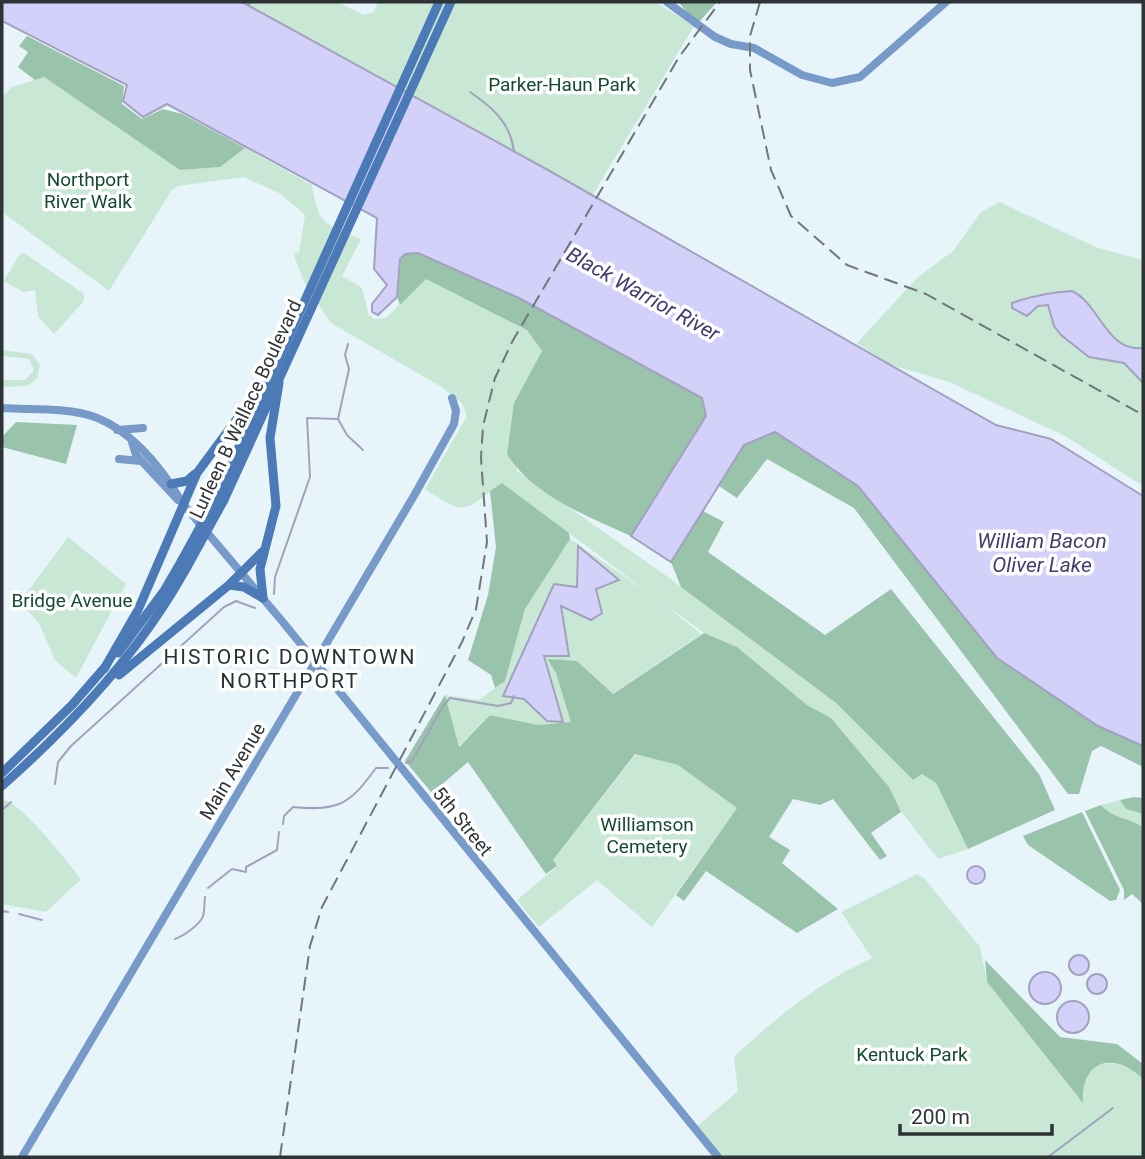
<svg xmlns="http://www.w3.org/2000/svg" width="1145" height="1159" font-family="Roboto,sans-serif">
  <rect width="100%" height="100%" fill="#e7f5fb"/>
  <!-- green -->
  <g fill="#c8e7d4">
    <path d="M242,2H338L363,15L374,12L378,2H655L694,26L592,196Z"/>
    <path d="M44,77L180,170L220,167L245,148L312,185C319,227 323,222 361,239L342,276L362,288L369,315L374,319L386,318L426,278L527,330L542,351L514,403L517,471L668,577L836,703L913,780L922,774L936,783L968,849L938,859L893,801L889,787L832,719L807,705L737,647L704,633L663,603L701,634L612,694L577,661L547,660L556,673L572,722L538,725L490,715L458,747L445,695L479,700L505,681L525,609L570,539L649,593L502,483C463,511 468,517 425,489L467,416L462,403L440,386L331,323L306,286L294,256L295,252L299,253L305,215L281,194L244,177L178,186L172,190L109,291L2,212V97L12,87Z"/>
    <path d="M999,202L1098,248L1143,260V486L1065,436L949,382L888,364L857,343L918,277L953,251L980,213Z"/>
    <path d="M24,253L84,294V301L54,334L38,316L35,290L23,292L4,281L19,255Z"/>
    <path d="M2,350L32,354L40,365L37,379L27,386L2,387V380H25L34,370L29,359L2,356Z"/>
    <path d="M68,537L126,584L76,678L55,660L39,623L20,602Z"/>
    <path d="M636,754L678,765L737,808L652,927L597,880L539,927L517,900L557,867L553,860Z"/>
    <path d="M2,799C23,804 66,860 81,879L46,912L2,904Z"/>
    <path d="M1120,800L1126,809L1143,814V827C1129,818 1112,818 1101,805Z"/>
    <path d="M917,874L925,879L980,947L987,982L1082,1101C1080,1058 1117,1053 1143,1079V1157H717L694,1129L738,1091L734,1057C776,1017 820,982 872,958L841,912Z"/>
  </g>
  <!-- forest -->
  <g fill="#9ac3ab">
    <path d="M679,2H717L699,22L690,17Z"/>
    <path d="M27,36L124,86L122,104L142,119L163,109L182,114L245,148L220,167L180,170L44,77L35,80L18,67L28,52L19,46Z"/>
    <path d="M418,253L519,298L702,398L706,415L631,536C587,516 533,496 507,454L514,403L542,351L527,330L426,279L400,305C394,291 394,265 405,254Z"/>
    <path d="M16,422L77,425L66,464L2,447V437Z"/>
    <path d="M775,432L858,486L997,658L1098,726L1143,746V767L1101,746L1092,751L1079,794H1068L854,508L767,459L737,498L719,486L744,445Z"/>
    <path d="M502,483L569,533L570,539L525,609L505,681L495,688L491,675L468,660L488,595L496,547L490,491Z"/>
    <path d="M703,511L724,522L708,552L825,635L891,589L1039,774L1055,810L968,849L936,783L922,774L913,780L836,703L681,587L671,562Z"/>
    <path d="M704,633L737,647L807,705L831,718L889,787L901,812L871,833L887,856L880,860L833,799L820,805L793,799L769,837L790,850L782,863L838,909L797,933L706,871L684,901L676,895L737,808L678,765L635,754L553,860L557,866L546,874L468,762L432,793L405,761L445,695L459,747L490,715L538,725L571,722L556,673L547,659L577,661L613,694Z"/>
    <path d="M1134,797L1143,798V814L1126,809L1120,800Z"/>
    <path d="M1101,805C1112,818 1129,818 1143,827V904L1132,894L1124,900V890L1085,811Z"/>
    <path d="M1082,812L1120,890L1116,900L1110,901L1028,845L1023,836Z"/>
    <path d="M985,960L1060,1037L1117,1044L1143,1064V1079C1115,1051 1080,1059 1083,1103L987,982Z"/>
  </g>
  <!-- water -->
  <g fill="#d3d1f9" stroke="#a2a2be" stroke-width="2">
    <path d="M2,2H242L548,170L996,425L1051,439L1143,496V746L1098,726L997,658L858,486L775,432L744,445L671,562L631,536L706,416L702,398L519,298L418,253L405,254L400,259L397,297L378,315L372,312V304L387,285L374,269L377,218L167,104L143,117L123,101L127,85L2,21Z"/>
    <path d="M1072,291C1100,304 1106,352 1143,348V383L1124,363L1089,357L1061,335L1054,326L1048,305L1038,306L1027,316L1012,308V303C1032,296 1051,292 1072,291Z"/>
    <path d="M578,546L619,580L596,589L602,613L591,620L561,606L569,656H544L563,722L547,721L524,699L503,696L554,584L577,587Z"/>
    <circle cx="976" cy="875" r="9"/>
    <circle cx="1079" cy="965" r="10"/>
    <circle cx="1045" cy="988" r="16"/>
    <circle cx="1097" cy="984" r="10"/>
    <circle cx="1073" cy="1017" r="16"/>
  </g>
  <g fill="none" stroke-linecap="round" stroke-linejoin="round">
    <!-- stream -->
    <g stroke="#a2a2be" stroke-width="2">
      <path d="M248,5L251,2"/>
      <path d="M470,92C492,107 511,123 514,152"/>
      <path d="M338,419L347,435L363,450"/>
      <path d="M274,594L275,577L310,477L307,418L338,419L349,369L345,355L348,344"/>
      <path d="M406,763L412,761L443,706L450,698L498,706L511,703L514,696"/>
      <path d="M55,784L58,762L71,746L224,607L236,601L255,608"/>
      <path d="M2,810L11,802"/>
      <path d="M283,824L284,816L293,807C341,812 351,802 376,768H388"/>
      <path d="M208,888L232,869L246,872V867L277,850L279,832"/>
      <path d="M2,911L8,912"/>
      <path d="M19,914L42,920"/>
      <path d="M175,939C183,936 200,925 203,916C205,910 204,904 205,897"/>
      <path d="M1048,1157L1113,1108"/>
    </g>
    <!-- secondary -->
    <g stroke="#789ac8" stroke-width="8">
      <path d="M667,2L715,37L731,44L754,48L802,75L832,83L860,77L946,2"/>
      <path d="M2,408C31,410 67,407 95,417C134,432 163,470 183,504L282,621L718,1157"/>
      <path d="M117,430L143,428"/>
      <path d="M132,442L136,455L178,500"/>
      <path d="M119,459L141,461"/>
      <path d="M22,1157L415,494L454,424L456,411L452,398"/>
    </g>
    <!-- trunk -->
    <g stroke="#4c7ab7" stroke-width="9">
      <path d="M171,484L187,481L195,474"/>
      <path d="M217,496L439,2"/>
      <path d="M224,500L451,2"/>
      <path d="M229,585L244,587L263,598"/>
      <path d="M263,598L260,569L276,506L270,438L279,383"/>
      <path d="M118,653L164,591L182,560"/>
      <path d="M104,669L138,610L197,473L262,385"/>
      <path d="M119,675L229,585L262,552"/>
      <path d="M2,773L72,705L106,666"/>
      <path d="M2,786C74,722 140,652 187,567"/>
    </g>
    <!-- rail -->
    <g stroke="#6f777b" stroke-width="2" stroke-dasharray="14 7" stroke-linecap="butt">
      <path d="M760,2L750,36V70L771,170L791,216L847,265L926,294L1143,415"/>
      <path d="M280,1157L310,946L322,907L462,642L476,609L487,542L481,458L483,426L495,378L512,342L679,57L720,2"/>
    </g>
    <!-- trunk-bridge -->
    <g stroke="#4c7ab7" stroke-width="9">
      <path d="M182,560L217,496"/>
      <path d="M187,567L224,500"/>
    </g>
  </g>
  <g text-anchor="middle" stroke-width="7" stroke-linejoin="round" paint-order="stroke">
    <!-- park labels -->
    <g font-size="19" fill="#164931" stroke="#fff">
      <text x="562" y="91">Parker-Haun Park</text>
      <text x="88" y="186">Northport<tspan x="88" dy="22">River Walk</tspan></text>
      <text x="72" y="607">Bridge Avenue</text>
      <text x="647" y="831">Williamson<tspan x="647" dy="22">Cemetery</tspan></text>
      <text x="912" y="1061">Kentuck Park</text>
    </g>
    <!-- street labels -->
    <g font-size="19" fill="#2e3336" stroke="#fff">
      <text transform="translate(245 409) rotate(-65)" y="7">Lurleen B Wallace Boulevard</text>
      <text transform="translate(232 771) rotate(-59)" y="7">Main Avenue</text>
      <text transform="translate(463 821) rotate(51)" y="7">5th Street</text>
    </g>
    <!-- water labels -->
    <g font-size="21" font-style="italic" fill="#433c6f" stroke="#fff">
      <text transform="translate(643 294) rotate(29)" y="7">Black Warrior River</text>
      <text x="1042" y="548">William Bacon<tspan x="1042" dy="24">Oliver Lake</tspan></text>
    </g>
    <!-- neighbourhood labels -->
    <g font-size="21" letter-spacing="2" fill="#273337" stroke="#fff">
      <text x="290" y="664">HISTORIC DOWNTOWN<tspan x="290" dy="24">NORTHPORT</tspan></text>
    </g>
  </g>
  <!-- border -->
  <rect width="1145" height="1159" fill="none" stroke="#2e3336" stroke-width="7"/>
  <!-- scale -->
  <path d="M900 1124v10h152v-10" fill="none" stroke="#2e3336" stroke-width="3.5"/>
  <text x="911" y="1124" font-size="21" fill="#2e3336" stroke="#ffffff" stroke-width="5" paint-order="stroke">200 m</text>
</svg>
